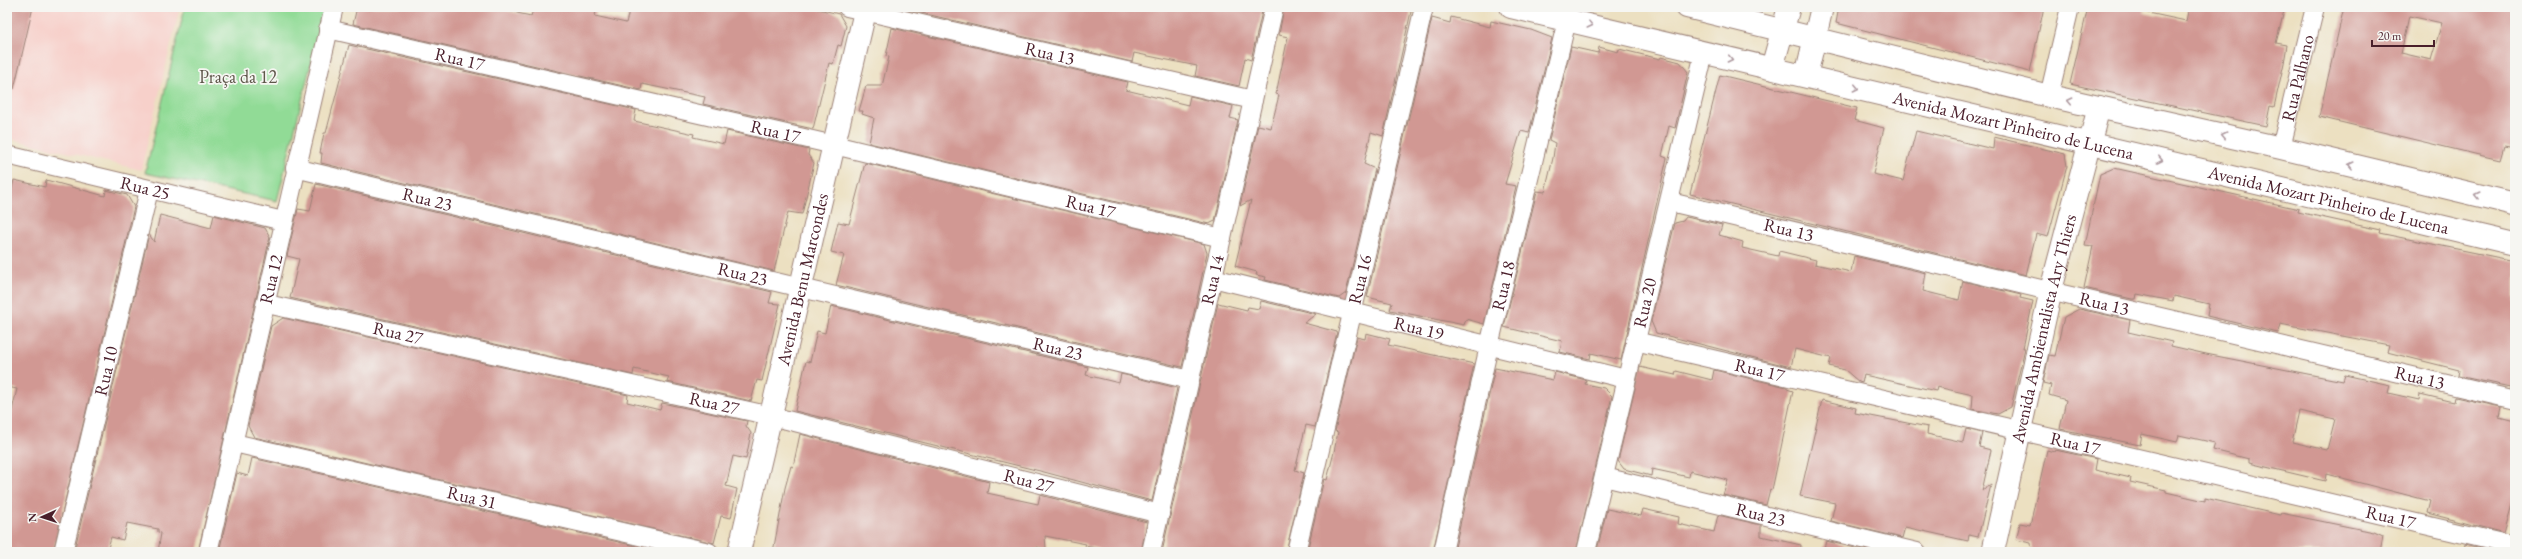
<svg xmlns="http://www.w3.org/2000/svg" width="2522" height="559" font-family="'EB Garamond',serif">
  <rect width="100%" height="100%" fill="#f6f6f2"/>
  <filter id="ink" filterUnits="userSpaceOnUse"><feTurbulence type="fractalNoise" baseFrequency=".025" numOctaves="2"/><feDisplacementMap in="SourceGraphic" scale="8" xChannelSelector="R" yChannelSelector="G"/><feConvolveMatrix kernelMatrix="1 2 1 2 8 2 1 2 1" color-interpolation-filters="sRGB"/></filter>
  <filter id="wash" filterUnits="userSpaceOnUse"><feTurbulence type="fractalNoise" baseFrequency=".012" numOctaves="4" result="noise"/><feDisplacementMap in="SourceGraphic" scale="16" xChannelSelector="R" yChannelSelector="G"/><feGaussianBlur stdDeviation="0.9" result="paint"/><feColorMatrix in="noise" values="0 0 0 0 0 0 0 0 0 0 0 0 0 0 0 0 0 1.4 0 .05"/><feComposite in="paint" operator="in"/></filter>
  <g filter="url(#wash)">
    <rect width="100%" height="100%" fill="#ece0c1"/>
    <!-- built -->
    <path fill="#f7d0ca" d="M7,7H180L141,170L7,138Z"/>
    <!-- green -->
    <path fill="#91db96" stroke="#6e7d60" d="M185,7H325L277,201L145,173Z"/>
    <g id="blocks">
      <!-- building -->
      <g fill="#d19893" fill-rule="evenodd">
        <path d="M7,7H33L14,89L7,88Z"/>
        <path d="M357,7H489L531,16L534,7L553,10L564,7H597L595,16L626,23L630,7H810L839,14L846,26L841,46L838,45L833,64L829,63L813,129L703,104L705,97L642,84L641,90L353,24Z"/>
        <path d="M896,7H1263L1251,60L1245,58L1239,86L1195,76L1197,66L1134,53L1132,62Z"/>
        <path d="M1284,7H1412L1383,136L1371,132L1364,164L1375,169L1346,293L1339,298L1265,280L1266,277L1256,275L1257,272L1235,266L1251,200L1240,206L1258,125L1271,128L1279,95L1276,94L1288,37L1279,35Z"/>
        <path d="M1839,7H2044L2030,72L1836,23Z"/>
        <path d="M2088,7H2145L2144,12L2186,21L2189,7H2285L2276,43L2287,45L2284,63L2274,107L2270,106L2266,126L2070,84Z"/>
        <path d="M2344,7H2515V148L2504,146L2500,160L2319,117ZM2409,16L2442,23L2431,60L2401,53Z"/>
        <path d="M1451,17L1490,27L1491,21L1531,30L1552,38L1529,133L1521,131L1505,184L1516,186L1484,324L1466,319L1464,325L1390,310L1392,303L1367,297L1432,18L1450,23Z"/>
        <path d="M892,28L1128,82L1126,90L1188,105L1190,96L1233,106L1230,118L1238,120L1215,221L1209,224L869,143L874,118L862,114L863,111H859L866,86H882L889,57L886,56Z"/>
        <path d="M349,45L636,110L634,121L694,134L693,137L724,144L727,131L809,150L808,155L814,163L802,214L788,212L774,271L321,163L322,153H320L324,133H326Z"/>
        <path d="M1571,47L1598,53L1599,47L1618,52L1619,49L1660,59L1661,57L1680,62L1688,72L1675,128L1669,126L1662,156L1667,158L1621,360L1591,353L1590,359L1560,352L1562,341L1504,327L1537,191L1545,192L1553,158L1555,143L1549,140Z"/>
        <path d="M1720,75L1857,108L1854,120L1884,128L1873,174L1903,181L1916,131L1993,149L1994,137L2065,154L2067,166L2048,237L2036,234L2026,275L1690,194Z"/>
        <path d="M865,163L1204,244L1207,253L1182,367L836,285L844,255L831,252L838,222L849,224Z"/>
        <path d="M2114,168L2299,209L2298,212L2380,230L2379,233L2515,261V388L2458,376L2459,370L2387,352L2389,345L2280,324L2278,333L2207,316L2209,304L2174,296L2173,301L2137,294L2136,299H2132L2084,288L2093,246L2085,245L2100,174Z"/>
        <path d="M14,180L45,187L46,180L105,196L106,190L127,195L134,207L53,552H7V418L10,419L17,389L7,387V208Z"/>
        <path d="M316,184L772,292L769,303L780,304L762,381L757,380L751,401L667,382L669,377L634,369L633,375L290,298L299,259L287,256L298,209L310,211Z"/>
        <path d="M160,215L211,228L214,215L265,228L270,237L198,552H158L161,533L158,532V529L127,523L123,540L111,537L107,552H74L149,234L154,242Z"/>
        <path d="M1686,217L1722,225L1719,235L1743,242L1742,248L1778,256L1779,251L1816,260L1815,264L1851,272L1854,256L1926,273L1923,291L1959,300L1963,281L2021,295L2020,298L2033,301L2023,348H2025L2011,407L1998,414L1987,412L1972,409L1973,395L1937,387L1936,391L1864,375L1862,383L1859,382L1845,370L1829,366L1831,358L1795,349L1791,367L1656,333L1651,321L1675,223L1683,221Z"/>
        <path d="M1261,301L1316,314L1304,323L1337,332L1315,427L1306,425L1295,470L1304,473L1286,552H1162L1218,303L1247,310L1248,307L1259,309Z"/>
        <path d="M831,306L1088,367L1086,375L1119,383L1121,374L1177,388L1152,501L1044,472L795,411L806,361L810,362L817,331L825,333Z"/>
        <path d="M2079,309L2130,320L2128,332L2172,342L2171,346L2206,354L2343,381L2345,375L2390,385L2388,393L2419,400L2420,394L2454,402L2455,397L2501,407L2499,417L2515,421V501H2513L2504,533L2427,513L2430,501L2326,474L2325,481L2249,463V459L2213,450L2215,443L2179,435L2177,442L2142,434L2140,445L2060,429L2066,400L2049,395L2051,385L2043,383L2049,355L2055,356L2064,317ZM2299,411L2335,419L2327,450L2292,442Z"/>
        <path d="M283,318L628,395L627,402L660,410L662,403L747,421L746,426L751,433L746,459L733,456L726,486L737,489L731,518L721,516L714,543L254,437L248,426L271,326Z"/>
        <path d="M1366,333L1390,339L1388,345L1474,364L1433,552H1307L1324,479L1327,480L1334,452L1338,432L1335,431L1357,337L1365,339Z"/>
        <path d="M1640,367L1675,375L1676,371L1712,380L1714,370L1787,387V389L1793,391L1772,490L1770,489L1766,505L1723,495L1728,480L1690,471L1689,477L1652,469L1651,476L1624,469L1618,461Z"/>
        <path d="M1495,368L1553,380L1555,372L1586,380L1585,384L1604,388L1612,396L1576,552H1454Z"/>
        <path d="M1822,400L1856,408L1855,413L1928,427L1927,434L1963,442L1966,429L1982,433L1979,447L1991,450L1982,491L1991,485L1978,537L1969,535L1968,541L1905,527L1902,538L1831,521L1835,503L1800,496Z"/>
        <path d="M800,434L989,482L987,493L1038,504L1040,495L1147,522L1141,552H1099L1100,549L1085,546L1086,544L1045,536L1046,549L1037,547L1036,552H773L785,488L791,466L793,467Z"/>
        <path d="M2047,450L2054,452L2055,450L2097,459L2095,470L2131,478L2130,482L2166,490V492L2205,501V498L2280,515L2281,513L2374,532L2383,536L2380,552H2032L2031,543L2016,540L2020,523L2030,525Z"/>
        <path d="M252,458L636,546L635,552H219L237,473L248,476Z"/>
        <path d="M1607,509L1641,516L1643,509L1679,517L1678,524L1714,532L1718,515L1761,525V536L1801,545L1800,552H1605L1597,550Z"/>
        <path d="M1826,541L1872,552H1823Z"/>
        <path d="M2465,545L2494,552H2464Z"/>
      </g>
    </g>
  </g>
  <g filter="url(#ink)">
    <use href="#blocks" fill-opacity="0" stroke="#9b8076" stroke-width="1"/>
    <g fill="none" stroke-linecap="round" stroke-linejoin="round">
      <defs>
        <g id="street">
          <path id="s1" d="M847,7L1253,100"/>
          <path id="s2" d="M328,29L834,145L1222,238"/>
          <path d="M2049,96L2070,7"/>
          <path id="s3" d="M2281,148L2315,7"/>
          <path id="s4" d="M7,155L283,221"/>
          <path id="s5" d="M295,168L1190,380"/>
          <path id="s6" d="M1670,202L2515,400"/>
          <path id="s7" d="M1213,278L1626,379"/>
          <path id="s8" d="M267,304L771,416L1160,514"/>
          <path id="s9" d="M1635,341L2515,546"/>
          <path id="s10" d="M234,443L709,552"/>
          <path id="s11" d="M1604,477L1917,552"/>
          <path id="s12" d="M63,552L149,190"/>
          <path id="s13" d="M208,552L334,7"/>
          <path id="s14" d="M1151,552L1274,7"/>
          <path id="s15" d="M1296,552L1424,7"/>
          <path id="s16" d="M1443,552L1489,346L1567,20"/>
          <path id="s17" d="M1586,552L1704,53"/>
        </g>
        <g id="secondary">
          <path id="s18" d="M1511,7L2515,244"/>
          <path d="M1687,7L2049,96L2281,148L2515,204"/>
          <path d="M1772,68L1789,7"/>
          <path d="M1806,76L1822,7"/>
          <path id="s19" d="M739,552L866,7"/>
          <path id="s20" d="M1993,552L2051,290L2099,107"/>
        </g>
      </defs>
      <!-- street casing -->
      <use href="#street" stroke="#9b8076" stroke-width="20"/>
      <!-- secondary casing -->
      <use href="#secondary" stroke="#9b8076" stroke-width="24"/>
      <!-- street -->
      <use href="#street" stroke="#fff" stroke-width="18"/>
      <!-- secondary -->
      <use href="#secondary" stroke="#fff" stroke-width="22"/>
    </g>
    <!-- one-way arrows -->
    <defs><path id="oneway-chevron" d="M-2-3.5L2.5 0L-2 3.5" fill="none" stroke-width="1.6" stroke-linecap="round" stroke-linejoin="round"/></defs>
    <g stroke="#ae9aa0">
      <use href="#oneway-chevron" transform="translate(1590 25) rotate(14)"/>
      <use href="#oneway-chevron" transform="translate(1730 59) rotate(12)"/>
      <use href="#oneway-chevron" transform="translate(1856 88) rotate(13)"/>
      <use href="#oneway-chevron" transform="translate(2070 101) rotate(-168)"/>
      <use href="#oneway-chevron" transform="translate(2224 135) rotate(-167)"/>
      <use href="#oneway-chevron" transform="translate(2160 160) rotate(13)"/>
      <use href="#oneway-chevron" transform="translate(2351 165) rotate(-166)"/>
      <use href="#oneway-chevron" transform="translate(2477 195) rotate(-166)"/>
    </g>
  </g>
  <g text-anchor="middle" stroke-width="3.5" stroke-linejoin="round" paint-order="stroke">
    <!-- street labels -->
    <g font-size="18" fill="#4a1f2b" stroke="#f6f6f2">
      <text dy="6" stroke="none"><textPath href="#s1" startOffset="208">Rua 13</textPath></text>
      <text dy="6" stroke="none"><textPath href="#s2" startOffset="135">Rua 17</textPath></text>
      <text dy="6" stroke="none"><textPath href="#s3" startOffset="72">Rua Palhano</textPath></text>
      <text dy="6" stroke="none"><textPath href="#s18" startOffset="516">Avenida Mozart Pinheiro de Lucena</textPath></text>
      <text dy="6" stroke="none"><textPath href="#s2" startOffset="459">Rua 17</textPath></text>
      <text dy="6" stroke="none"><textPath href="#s4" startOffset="142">Rua 25</textPath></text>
      <text dy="6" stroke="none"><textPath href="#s5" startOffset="136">Rua 23</textPath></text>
      <text dy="6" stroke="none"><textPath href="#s18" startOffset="840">Avenida Mozart Pinheiro de Lucena</textPath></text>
      <text dy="6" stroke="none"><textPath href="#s2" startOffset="783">Rua 17</textPath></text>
      <text dy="6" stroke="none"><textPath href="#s6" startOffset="122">Rua 13</textPath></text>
      <text dy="6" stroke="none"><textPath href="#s5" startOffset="460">Rua 23</textPath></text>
      <text dy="6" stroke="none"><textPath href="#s15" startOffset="280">Rua 16</textPath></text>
      <text dy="6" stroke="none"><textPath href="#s13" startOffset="280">Rua 12</textPath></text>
      <text dy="6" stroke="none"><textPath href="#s19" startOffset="280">Avenida Benu Marcondes</textPath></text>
      <text dy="6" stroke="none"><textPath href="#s14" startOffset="279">Rua 14</textPath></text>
      <text dy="6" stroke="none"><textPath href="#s16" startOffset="273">Rua 18</textPath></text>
      <text dy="6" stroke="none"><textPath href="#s17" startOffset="256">Rua 20</textPath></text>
      <text dy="6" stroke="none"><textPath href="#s6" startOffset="446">Rua 13</textPath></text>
      <text dy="6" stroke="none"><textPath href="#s7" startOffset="212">Rua 19</textPath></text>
      <text dy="6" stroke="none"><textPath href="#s20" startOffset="229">Avenida Ambientalista Ary Thiers</textPath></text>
      <text dy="6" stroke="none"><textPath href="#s8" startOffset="134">Rua 27</textPath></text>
      <text dy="6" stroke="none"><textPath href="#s5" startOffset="784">Rua 23</textPath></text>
      <text dy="6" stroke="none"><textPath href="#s9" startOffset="128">Rua 17</textPath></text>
      <text dy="6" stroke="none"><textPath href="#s12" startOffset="186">Rua 10</textPath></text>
      <text dy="6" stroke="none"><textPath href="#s6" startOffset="770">Rua 13</textPath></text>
      <text dy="6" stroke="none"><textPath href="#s8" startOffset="458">Rua 27</textPath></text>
      <text dy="6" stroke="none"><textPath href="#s9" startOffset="452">Rua 17</textPath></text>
      <text dy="6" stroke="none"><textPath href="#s8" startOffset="782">Rua 27</textPath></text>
      <text dy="6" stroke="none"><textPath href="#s10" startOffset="244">Rua 31</textPath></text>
      <text dy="6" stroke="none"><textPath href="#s11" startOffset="161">Rua 23</textPath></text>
      <text dy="6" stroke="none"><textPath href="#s9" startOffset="776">Rua 17</textPath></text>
    </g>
    <!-- park labels -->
    <g font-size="18" fill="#5f574b" stroke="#f6f6f2">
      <text x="238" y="83">Praça da 12</text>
    </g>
  </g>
  <!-- margin -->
  <rect width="2522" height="559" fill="none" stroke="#f6f6f2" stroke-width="24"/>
  <!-- north arrow -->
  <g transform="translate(42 517) rotate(267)" stroke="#f6f6f2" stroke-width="3" paint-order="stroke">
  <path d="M0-3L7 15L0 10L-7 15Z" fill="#4a1f2b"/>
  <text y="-6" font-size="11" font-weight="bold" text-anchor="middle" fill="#4a1f2b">N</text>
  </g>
  <!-- scale -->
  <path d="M2372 40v6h62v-6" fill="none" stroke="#4a1f2b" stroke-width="2"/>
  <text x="2378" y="40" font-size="12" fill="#4a1f2b" stroke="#f6f6f2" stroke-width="3" paint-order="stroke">20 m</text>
</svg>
